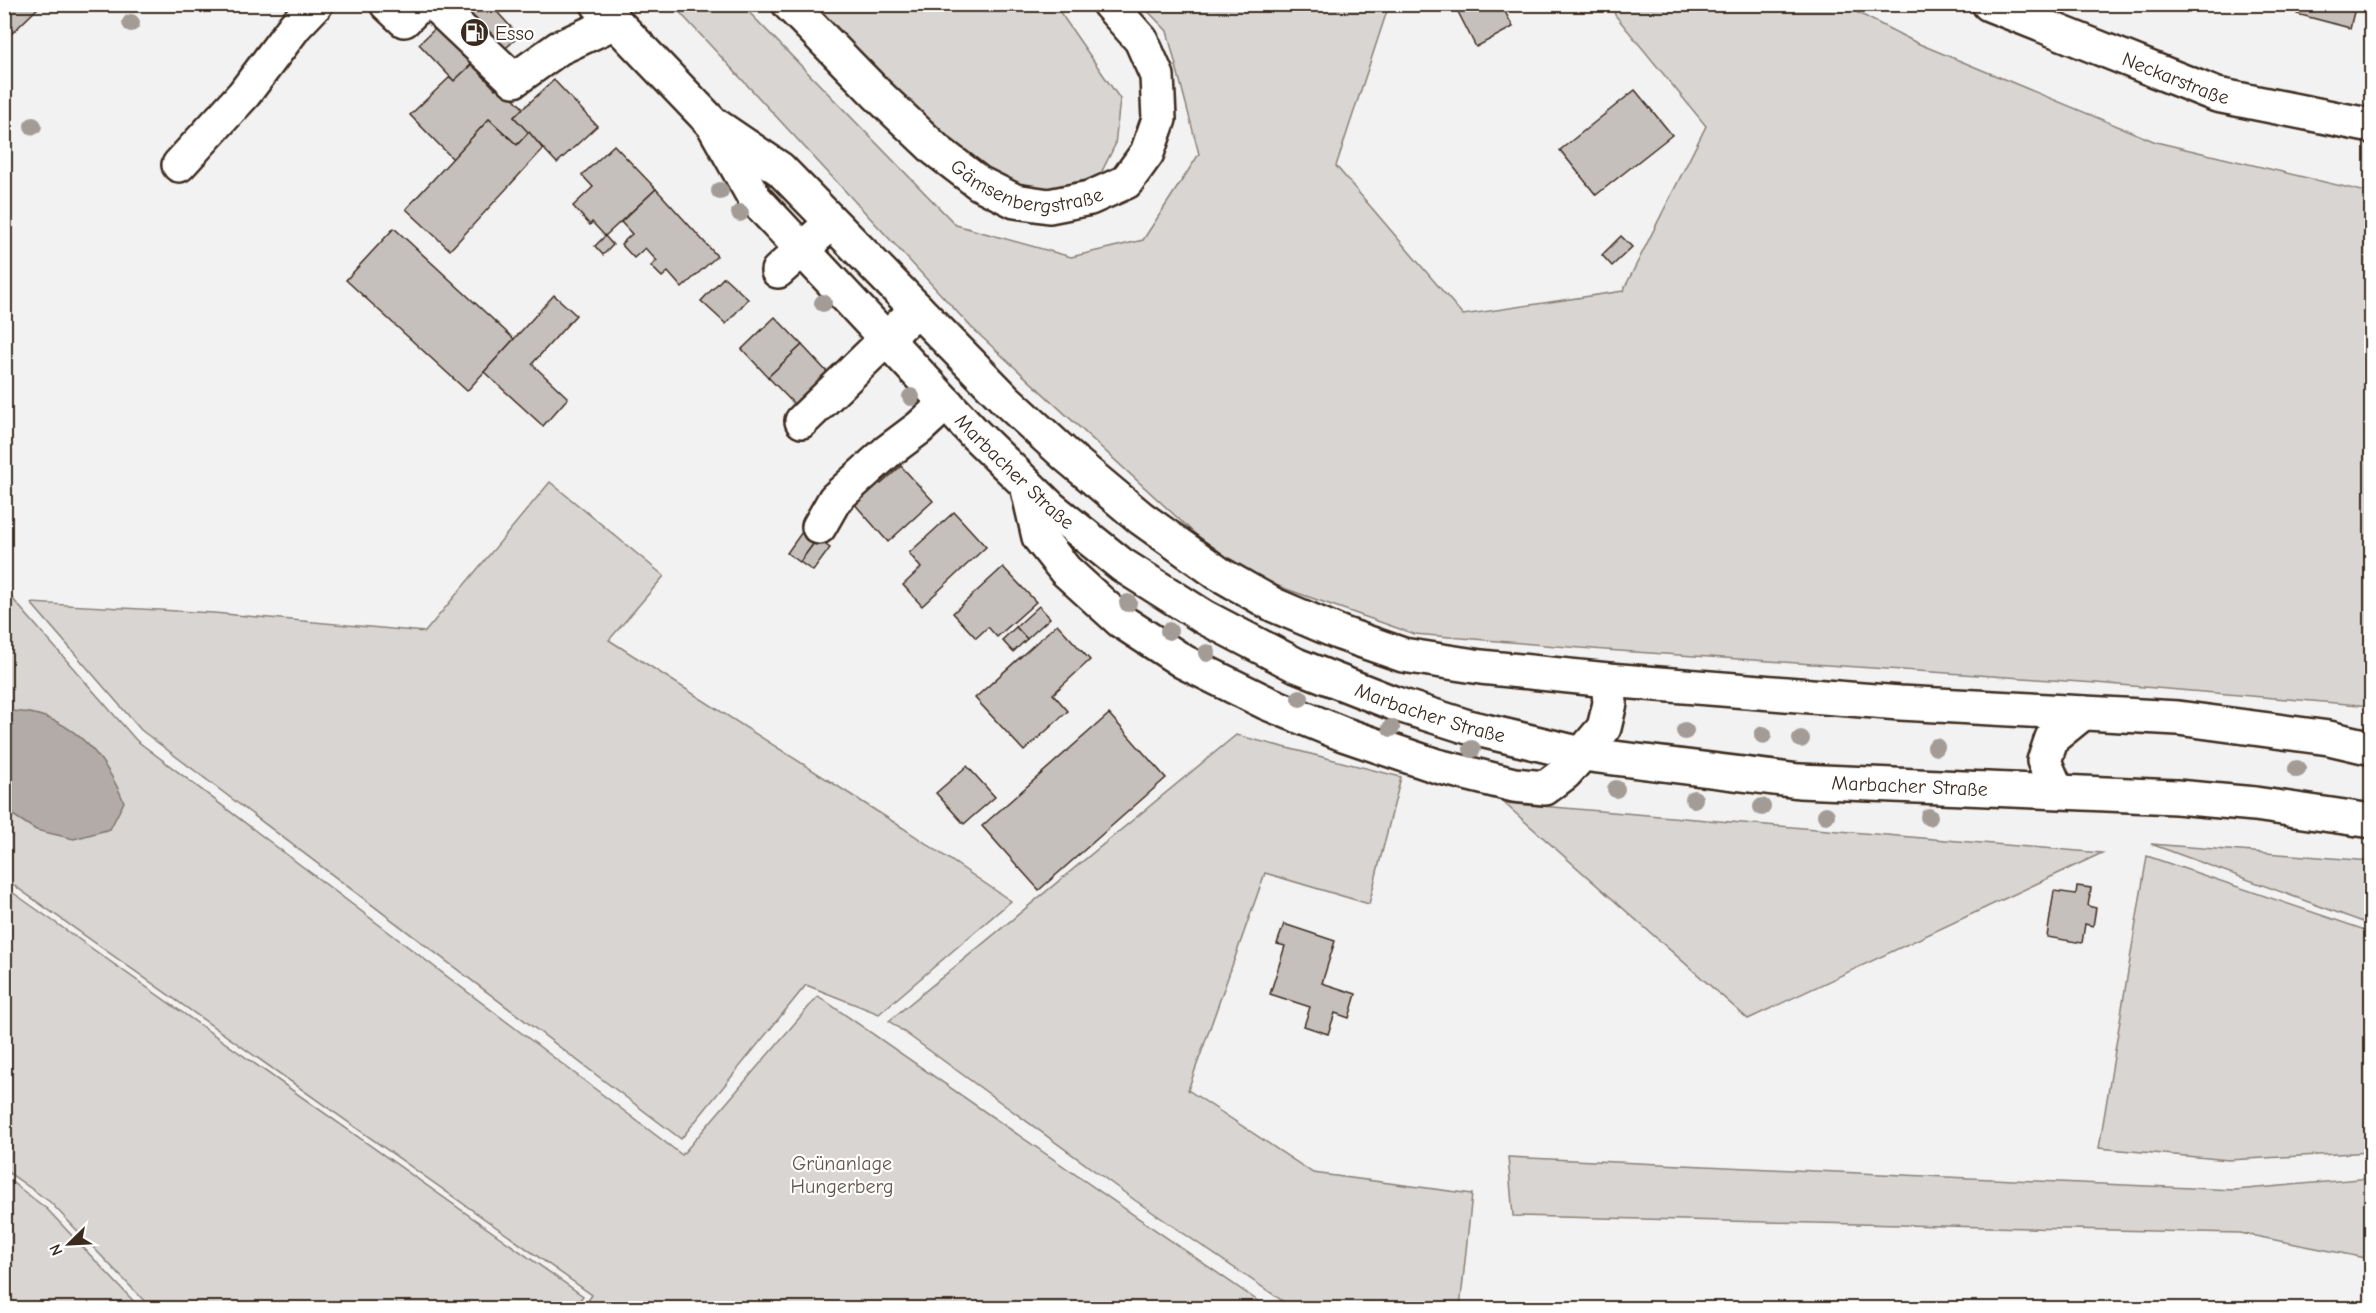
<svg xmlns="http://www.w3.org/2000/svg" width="2376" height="1313" font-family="'Comic Neue',sans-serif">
  <rect width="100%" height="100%" fill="#f3f2f2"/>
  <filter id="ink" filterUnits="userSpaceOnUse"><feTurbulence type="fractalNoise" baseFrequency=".0167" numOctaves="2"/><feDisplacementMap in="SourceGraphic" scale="12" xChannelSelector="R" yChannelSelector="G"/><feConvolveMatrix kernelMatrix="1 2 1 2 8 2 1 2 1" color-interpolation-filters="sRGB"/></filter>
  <g filter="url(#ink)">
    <!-- green -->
    <g fill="#d8d5d2" stroke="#8a8078" stroke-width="1.5">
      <path d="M673,5H742L956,225L1071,257L1143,240L1199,154L1167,31L1142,5H1389L1336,166L1463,315L1623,291L1706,126L1615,15L1612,5H1843L1917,43L2156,142L2371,193V706L2096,683L1605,650L1414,634L1235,571L971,327Z"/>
      <path d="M809,5H1055L1120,99L1115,145L1092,191L1011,197L906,118Z"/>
      <path d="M550,482L664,576L609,640L903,828L1011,901L879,1014L806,985L681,1139L141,730L31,603L214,613L425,632Z"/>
      <path d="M5,590L136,740L682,1155L818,996L1268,1308H583L592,1295L5,879Z"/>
      <path d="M1236,735L1401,777L1369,904L1265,873L1188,1090L1313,1173L1472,1194L1460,1308H1293L1136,1201L889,1021Z"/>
      <path d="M1504,803L2102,853L1748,1019Z"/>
      <path d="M2151,844L2371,861V925Z"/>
      <path d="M2147,856L2371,932V1152L2229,1160L2099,1148Z"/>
      <path d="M5,887L583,1296L574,1308H151L50,1202L5,1170Z"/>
      <path d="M1508,1157L2235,1190L2371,1178V1259L2240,1233L1513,1216Z"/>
      <path d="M5,1177L47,1209L140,1308H5Z"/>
    </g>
    <!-- water -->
    <path fill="#b2aba7" stroke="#827770" stroke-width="1.5" d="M8,711C67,711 103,751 124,802L110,829L74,839L36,830L5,810L4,713Z"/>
    <!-- building -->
    <g fill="#c6c0bd" stroke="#3b2a1e" stroke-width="1.5">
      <path d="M4,4H42L4,41Z"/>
      <path d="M461,4H490L519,36L480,72L472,64L454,81L419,44Z"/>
      <path d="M1454,4H1501L1513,27L1476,47Z"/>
      <path d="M2299,4H2356L2350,28L2297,14Z"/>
      <path d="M472,64L495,89L500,84L523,108L514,117L529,132L517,145L489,119L453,159L410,115L450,77L454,81Z"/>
      <path d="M554,80L597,126L557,163L514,117Z"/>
      <path d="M1635,90L1672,135L1596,195L1560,150Z"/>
      <path d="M489,119L517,145L529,132L543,149L450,250L406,209Z"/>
      <path d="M614,145L656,189L605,236L592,222L590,225L573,206L593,187L582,175Z"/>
      <path d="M656,189L717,256L682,288L668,272L662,277L651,266L657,261L645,248L634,258L621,244L632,234L621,222Z"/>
      <path d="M394,228L514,339L467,391L346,280Z"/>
      <path d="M605,236L613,245L603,255L595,246Z"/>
      <path d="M1621,236L1632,247L1612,266L1602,255Z"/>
      <path d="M724,277L748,299L726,324L701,301Z"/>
      <path d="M554,295L576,315L532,364L568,398L543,426L484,372Z"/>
      <path d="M775,317L802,345L768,377L742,349Z"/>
      <path d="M802,345L828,373L795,405L768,377Z"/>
      <path d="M901,466L933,501L888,542L852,501L876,479L881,484Z"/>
      <path d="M954,512L986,547L922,606L903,585L921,568L909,553Z"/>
      <path d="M804,529L817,539L800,562L787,553Z"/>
      <path d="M817,539L830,548L813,571L800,562Z"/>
      <path d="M1003,567L1036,602L997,637L988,627L976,638L953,613Z"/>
      <path d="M1039,606L1050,618L1027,639L1016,627Z"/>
      <path d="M1057,624L1090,660L1053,694L1068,711L1024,751L975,698Z"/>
      <path d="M1016,627L1027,639L1013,652L1002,640Z"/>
      <path d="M1109,714L1166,778L1039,890L982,826Z"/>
      <path d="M967,766L995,797L964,824L936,793Z"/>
      <path d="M2077,886L2091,888L2088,906L2096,908L2093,926L2085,924L2082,943L2047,937L2054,891L2076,894Z"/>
      <path d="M1284,924L1335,941L1322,983L1356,994L1349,1018L1335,1013L1328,1034L1304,1026L1310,1007L1270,994L1285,946L1277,944Z"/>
    </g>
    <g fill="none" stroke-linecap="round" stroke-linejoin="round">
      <defs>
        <g id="minor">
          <path d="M387,4L404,20L420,4"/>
          <path d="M434,4L514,80L559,48L615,22"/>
          <path id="s1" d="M789,4L877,94L936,150L979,183L1015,201L1049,206L1090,198L1126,182L1147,153L1159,119L1157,76L1141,40L1109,4"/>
          <path id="s2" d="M1989,4L2217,95L2372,126"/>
          <path d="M179,165L244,94L295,26L316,4"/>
          <path d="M778,271L831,223"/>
          <path d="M802,421L917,309"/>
          <path d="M1027,485L1039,537L1065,570L1121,621L1184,662L1267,703L1343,734L1437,766L1514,785L1545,788L1565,773L1582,754"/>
          <path d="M819,527L835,499L887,452L919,428L946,403"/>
        </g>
        <g id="major">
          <path d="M598,4L712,123L780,169L1007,401L1067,456L1141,518L1218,573L1274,605L1340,633L1403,655L1481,667L1608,680L1900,703L2178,718L2329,738L2372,748"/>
          <path id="s3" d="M715,128L755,199L974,433L1051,508L1122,565L1204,617L1296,665L1393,703L1468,727L1582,754L1799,781L2176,797L2255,804L2372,821"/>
          <path d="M1582,754L1604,728L1610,703L1608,680"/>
          <path d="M2057,791L2044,761L2052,738L2083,713"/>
        </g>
      </defs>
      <!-- minor casing -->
      <use href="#minor" stroke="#3b2a1e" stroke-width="38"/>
      <!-- major casing -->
      <use href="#major" stroke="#3b2a1e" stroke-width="38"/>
      <!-- minor -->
      <use href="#minor" stroke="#fff" stroke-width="33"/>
      <!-- major -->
      <use href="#major" stroke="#fff" stroke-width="33"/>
    </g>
    <!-- trees -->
    <g fill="#a39c96">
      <circle cx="131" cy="23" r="9"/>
      <circle cx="33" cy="126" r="9"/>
      <circle cx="720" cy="191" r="9"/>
      <circle cx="740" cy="213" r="9"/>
      <circle cx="823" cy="303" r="9"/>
      <circle cx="911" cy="397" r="9"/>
      <circle cx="1128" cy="603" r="9"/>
      <circle cx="1169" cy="631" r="9"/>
      <circle cx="1207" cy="653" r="9"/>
      <circle cx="1300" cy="698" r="9"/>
      <circle cx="1391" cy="728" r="9"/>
      <circle cx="1685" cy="731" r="9"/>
      <circle cx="1763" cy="735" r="9"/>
      <circle cx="1801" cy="739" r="9"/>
      <circle cx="1936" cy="747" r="9"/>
      <circle cx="1472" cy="749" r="9"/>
      <circle cx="2297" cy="769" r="9"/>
      <circle cx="1616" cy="789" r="9"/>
      <circle cx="1694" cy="799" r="9"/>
      <circle cx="1762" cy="807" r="9"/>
      <circle cx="1826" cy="815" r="9"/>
      <circle cx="1929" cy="817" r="9"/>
    </g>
  </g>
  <!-- icons -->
  <defs>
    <symbol id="fuel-disc" viewBox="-11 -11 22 22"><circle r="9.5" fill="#3b2a1e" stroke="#fff"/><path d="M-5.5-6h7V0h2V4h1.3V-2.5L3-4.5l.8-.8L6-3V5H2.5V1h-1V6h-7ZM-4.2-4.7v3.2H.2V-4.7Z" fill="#fff"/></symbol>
  </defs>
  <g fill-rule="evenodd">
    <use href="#fuel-disc" x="458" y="16" width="33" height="33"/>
  </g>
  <g text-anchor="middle" stroke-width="4.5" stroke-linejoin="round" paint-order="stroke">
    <!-- poi labels -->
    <g font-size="20" fill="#3b2a1e" stroke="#fff" text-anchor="start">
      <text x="495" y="40">Esso</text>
    </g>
    <!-- street labels -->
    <g font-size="20" fill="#3b2a1e" stroke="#fff">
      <text dy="7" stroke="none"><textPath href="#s2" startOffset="201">Neckarstraße</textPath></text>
      <text dy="7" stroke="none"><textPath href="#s1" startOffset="310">Gämsenbergstraße</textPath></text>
      <text dy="7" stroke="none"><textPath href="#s3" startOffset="458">Marbacher Straße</textPath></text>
      <text dy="7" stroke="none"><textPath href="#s3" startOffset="944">Marbacher Straße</textPath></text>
      <text dy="7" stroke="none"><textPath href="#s3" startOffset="1431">Marbacher Straße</textPath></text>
    </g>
    <!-- park labels -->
    <g font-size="20" fill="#62554b" stroke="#fff">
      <text x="842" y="1170">Grünanlage<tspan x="842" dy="23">Hungerberg</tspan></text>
    </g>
  </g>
  <!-- margin -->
  <rect width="2376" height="1313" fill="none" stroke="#fff" stroke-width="24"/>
  <rect x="12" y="12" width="2352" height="1289" fill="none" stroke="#3b2a1e" stroke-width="2" filter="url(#ink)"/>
  <!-- north arrow -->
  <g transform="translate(69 1244) rotate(246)" stroke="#ffffff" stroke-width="4.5" paint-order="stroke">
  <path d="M0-4.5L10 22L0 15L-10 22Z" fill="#3b2a1e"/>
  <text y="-9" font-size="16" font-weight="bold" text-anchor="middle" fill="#3b2a1e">N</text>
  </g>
</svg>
